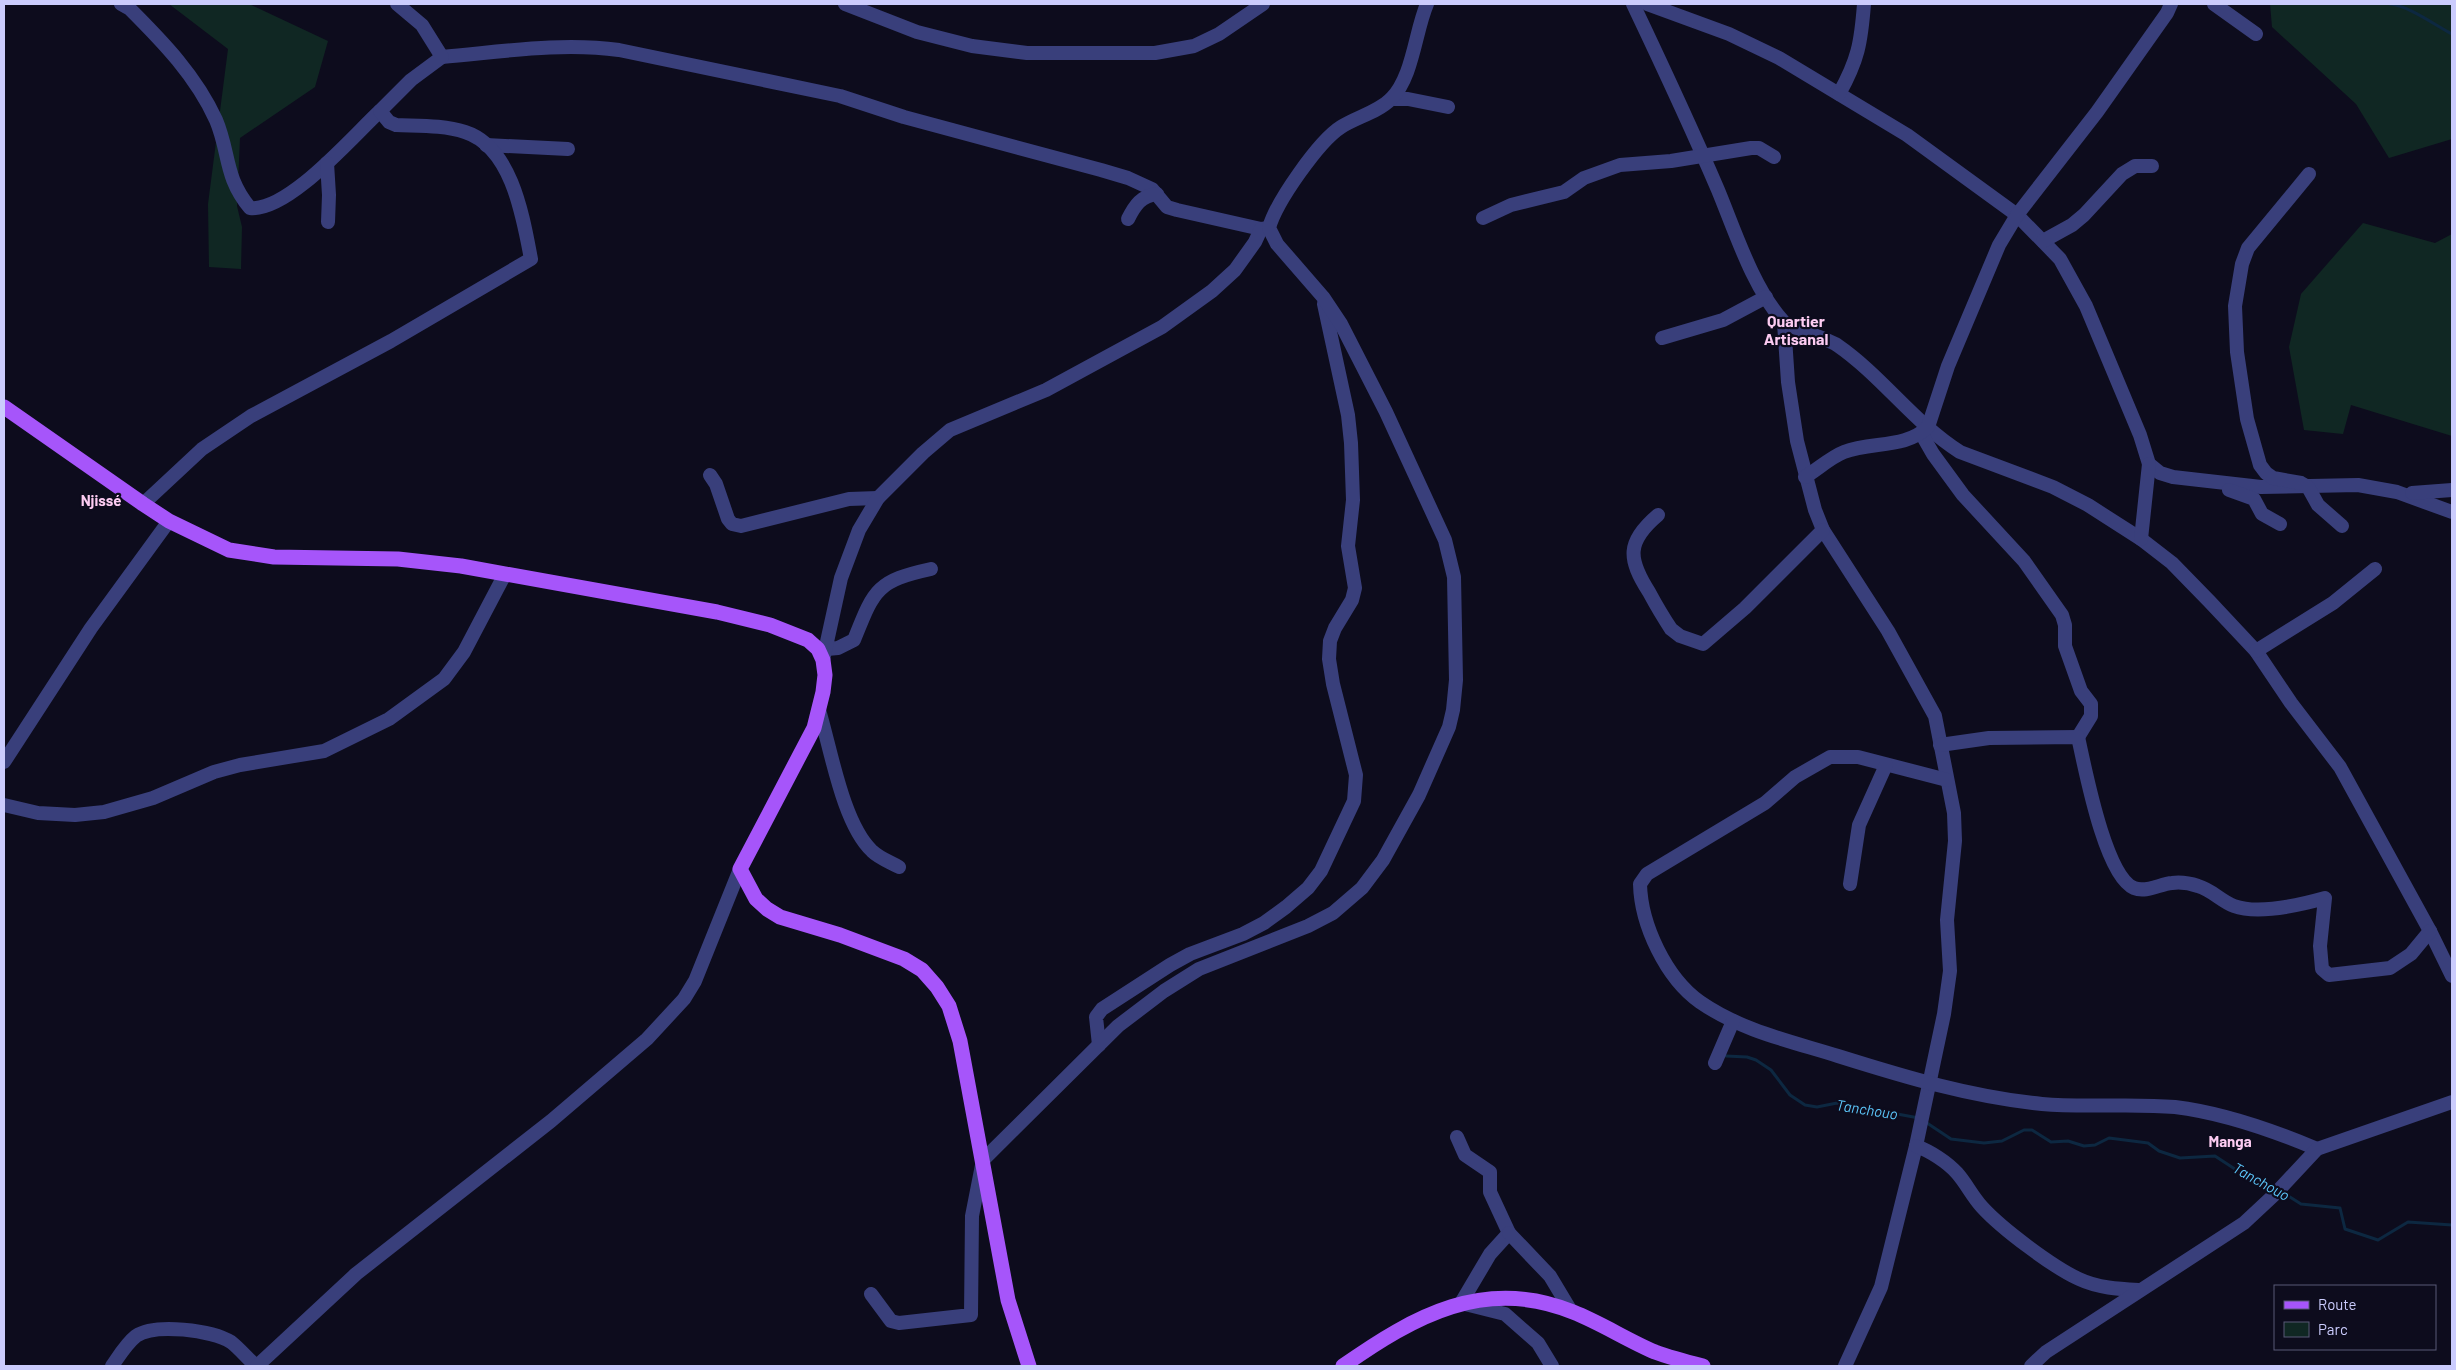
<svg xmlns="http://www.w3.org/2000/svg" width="2456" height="1370" font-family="Barlow,sans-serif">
  <rect width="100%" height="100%" fill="#0d0c1d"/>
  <!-- green -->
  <g fill="#102723">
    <path d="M169,4H249L328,41L315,87L240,138L237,206L242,227L241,269L209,267L208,204L228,49Z"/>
    <path d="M2270,4H2452V139L2389,158L2356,104L2272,27Z"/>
    <path d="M2363,223L2435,243L2452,234V436L2351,405L2343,434L2304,430L2289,347L2301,294Z"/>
  </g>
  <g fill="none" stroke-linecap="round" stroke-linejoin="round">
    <!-- stream -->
    <g stroke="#0d2841" stroke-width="3">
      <path d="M2390,4C2407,5 2435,25 2452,34"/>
      <path d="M1726,1056L1747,1057L1756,1060L1771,1070L1790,1095L1805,1105L1817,1107L1837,1103L1919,1118"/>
      <path d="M1924,1121L1951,1139L1984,1143L2002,1141L2024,1130H2032L2051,1142L2068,1141L2084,1146L2095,1145L2109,1138L2148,1143L2159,1151L2180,1158L2215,1156L2244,1175L2275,1187"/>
      <path d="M2282,1192L2301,1204L2340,1208L2345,1229L2378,1240L2408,1222L2452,1225"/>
    </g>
    <!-- minor -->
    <g stroke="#393f7b" stroke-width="14">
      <path d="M121,4L130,9C163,42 196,76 216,120C230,153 224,177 250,208C288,212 352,137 380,111"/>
      <path d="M845,4L917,32L972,46L1027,53H1155L1194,46L1219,34L1263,4"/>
      <path d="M1633,4C1662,65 1691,127 1718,190C1735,231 1753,288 1783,321C1786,326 1826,338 1837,345C1882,376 1914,423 1960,452L2053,487L2088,505L2141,539L2172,563L2210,602L2256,651L2291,703L2340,767L2430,931L2452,976"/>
      <path d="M1647,4L1729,34L1779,58L1907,135L2017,215L2060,259L2086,306L2140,435L2149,464L2160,473L2173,477L2261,487L2358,485L2397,492L2452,512"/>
      <path d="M2214,4L2256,34"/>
      <path d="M442,57C501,52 560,42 619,50L840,96L904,117L1101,170L1128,178L1152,189L1167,207L1177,210L1261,229L1269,228"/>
      <path d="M1839,94C1858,60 1861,43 1864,4"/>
      <path d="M1391,99H1408L1448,107"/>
      <path d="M486,145L568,149"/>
      <path d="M327,163L329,195L328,222"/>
      <path d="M2309,174L2248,248L2242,264L2235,306L2237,352L2247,419L2260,465L2266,473L2273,478L2301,483L2308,487L2318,505L2342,526"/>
      <path d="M1483,218L1511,205L1564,192L1584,178L1620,165L1671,161L1751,148H1759L1774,157"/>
      <path d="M1128,219C1135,205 1141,196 1157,194"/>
      <path d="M2043,241L2072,225L2084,215L2122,174L2135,166H2152"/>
      <path d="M1784,323L1788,382L1797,441L1815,510L1823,530L1888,631L1935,716L1954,813L1955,841L1947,920L1950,971L1944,1014L1916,1146L1881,1287L1845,1366"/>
      <path d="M1662,338L1723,320L1766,297"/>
      <path d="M1921,433L1933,454L1963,495L2024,561L2062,615L2065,625V646L2081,691L2091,704V716L2078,737"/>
      <path d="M710,475L716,484L728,519L732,524L741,526L849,499L878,498"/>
      <path d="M1805,477C1818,469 1831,457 1844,452C1872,441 1905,449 1928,427L1948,366L1999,245L2017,215L2097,112L2167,13L2171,4"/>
      <path d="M2229,490L2254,499L2262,514L2280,524"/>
      <path d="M2412,493L2452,490"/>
      <path d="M143,504L202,449L251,416L391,341L531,259C523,217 512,147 465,132C444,125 418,126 396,125L389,122L380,111L411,80L442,57L422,25L397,4"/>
      <path d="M1658,515C1626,542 1628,559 1649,592C1656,605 1663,617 1671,629L1680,636L1703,644L1745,608L1823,530"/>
      <path d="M2141,539L2149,464"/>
      <path d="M827,649L838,648L854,640C874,590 876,581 931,569"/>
      <path d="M2256,651L2333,603L2375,569"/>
      <path d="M823,660L841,578L859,530L878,498L923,453L950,430L1046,390L1162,327L1212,291L1235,270L1255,242L1261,229"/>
      <path d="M819,710C831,750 843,824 872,851C879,858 890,862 899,867"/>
      <path d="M1940,745L1989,738L2078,737C2085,768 2105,876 2134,888C2146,893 2160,884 2172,883C2180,882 2189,883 2198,886C2212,890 2221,901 2234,906C2259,915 2300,905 2325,898L2320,946L2322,969L2329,975L2390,968L2411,954L2430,931"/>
      <path d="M4,762L91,628L169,521"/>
      <path d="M1947,780L1858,757H1830L1795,777L1765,803L1647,874L1640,884C1641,925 1666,978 1700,1002C1742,1031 1790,1041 1838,1056C1905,1077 1971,1097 2042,1104C2086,1108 2131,1103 2175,1107C2224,1113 2272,1130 2317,1149"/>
      <path d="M4,805L38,813L75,815L104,812L153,798L214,772L240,765L324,751L389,719L444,679L464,652L505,574"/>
      <path d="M1850,884L1859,825L1886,765"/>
      <path d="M1099,1045L1096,1017L1102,1009L1170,965L1190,954L1243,934L1264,923L1286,907L1308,888L1321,871L1354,801L1356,775L1333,684L1329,659L1330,641L1335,628L1352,600L1355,588L1348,546L1353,500L1351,443L1348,415L1324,304"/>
      <path d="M1715,1063L1733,1021"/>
      <path d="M1457,1137L1465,1155L1490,1172V1192L1509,1233L1490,1254L1461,1303L1505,1314L1538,1343L1552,1366"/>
      <path d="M1916,1146C1930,1151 1947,1162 1957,1173C1966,1183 1972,1196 1982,1207C2002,1229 2053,1267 2079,1279C2098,1288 2119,1289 2139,1290"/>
      <path d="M1509,1233L1550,1276L1571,1311"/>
      <path d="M871,1294L891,1321L899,1323L971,1315L972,1216L983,1160L1118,1026L1164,991L1199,969L1308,926L1333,913L1362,888L1383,860L1419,795L1449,727L1453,710L1456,680L1454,577L1445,540L1386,412L1341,324L1323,297L1277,244L1269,228C1276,202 1319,141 1341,127C1357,117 1378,112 1391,99C1413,77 1415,32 1427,4"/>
      <path d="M112,1366C119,1356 126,1344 136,1336C155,1323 212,1330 231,1342C240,1349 248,1359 256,1366"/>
      <path d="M257,1366L356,1274L551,1121L647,1039L684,999L695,981L740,869"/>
      <path d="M2031,1366L2046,1352L2244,1223L2274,1195L2317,1149L2452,1102"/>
    </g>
    <!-- major -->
    <g stroke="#a655fa" stroke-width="15">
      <path d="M4,407L143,504L169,521L229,550L274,557L398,559L461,566L717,612L770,625L808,640L818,649L823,660L825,675L823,692L814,728L740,869L756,899L767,909L780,917L840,935L904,959L922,970L937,987L949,1006L960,1041L1008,1300L1029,1366"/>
      <path d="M1343,1366C1414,1316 1485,1276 1573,1312C1601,1323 1627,1340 1655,1352C1671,1358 1687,1362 1703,1366"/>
    </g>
  </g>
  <g text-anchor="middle" stroke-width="4.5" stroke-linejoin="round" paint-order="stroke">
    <!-- neighbourhood labels -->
    <g font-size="15" font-weight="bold" fill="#fdccf2" stroke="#0d0c1d">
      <text x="101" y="506">Njissé</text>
      <text x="2230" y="1147">Manga</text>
    </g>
    <!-- water labels -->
    <g font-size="15" font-style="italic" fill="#5cc6fa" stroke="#0d0c1d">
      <text transform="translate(1867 1110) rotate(9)" y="5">Tanchouo</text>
      <text transform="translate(2261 1182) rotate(29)" y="5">Tanchouo</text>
    </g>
    <!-- quarter labels -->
    <g font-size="16" font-weight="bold" fill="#fdccf2" stroke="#0d0c1d">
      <text x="1796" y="327">Quartier<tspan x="1796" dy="18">Artisanal</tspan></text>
    </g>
  </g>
  <!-- border -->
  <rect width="2456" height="1370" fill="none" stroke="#cbccfd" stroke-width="10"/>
  <!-- legend -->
  <rect x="2274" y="1285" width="162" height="65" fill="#0d0c1d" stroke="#595977"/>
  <rect x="2284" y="1301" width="25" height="8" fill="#a655fa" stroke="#595977"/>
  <text x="2318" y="1310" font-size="15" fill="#cbccfd">Route</text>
  <rect x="2284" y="1322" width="25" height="15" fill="#102723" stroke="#595977"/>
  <text x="2318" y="1335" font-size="15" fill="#cbccfd">Parc</text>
</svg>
